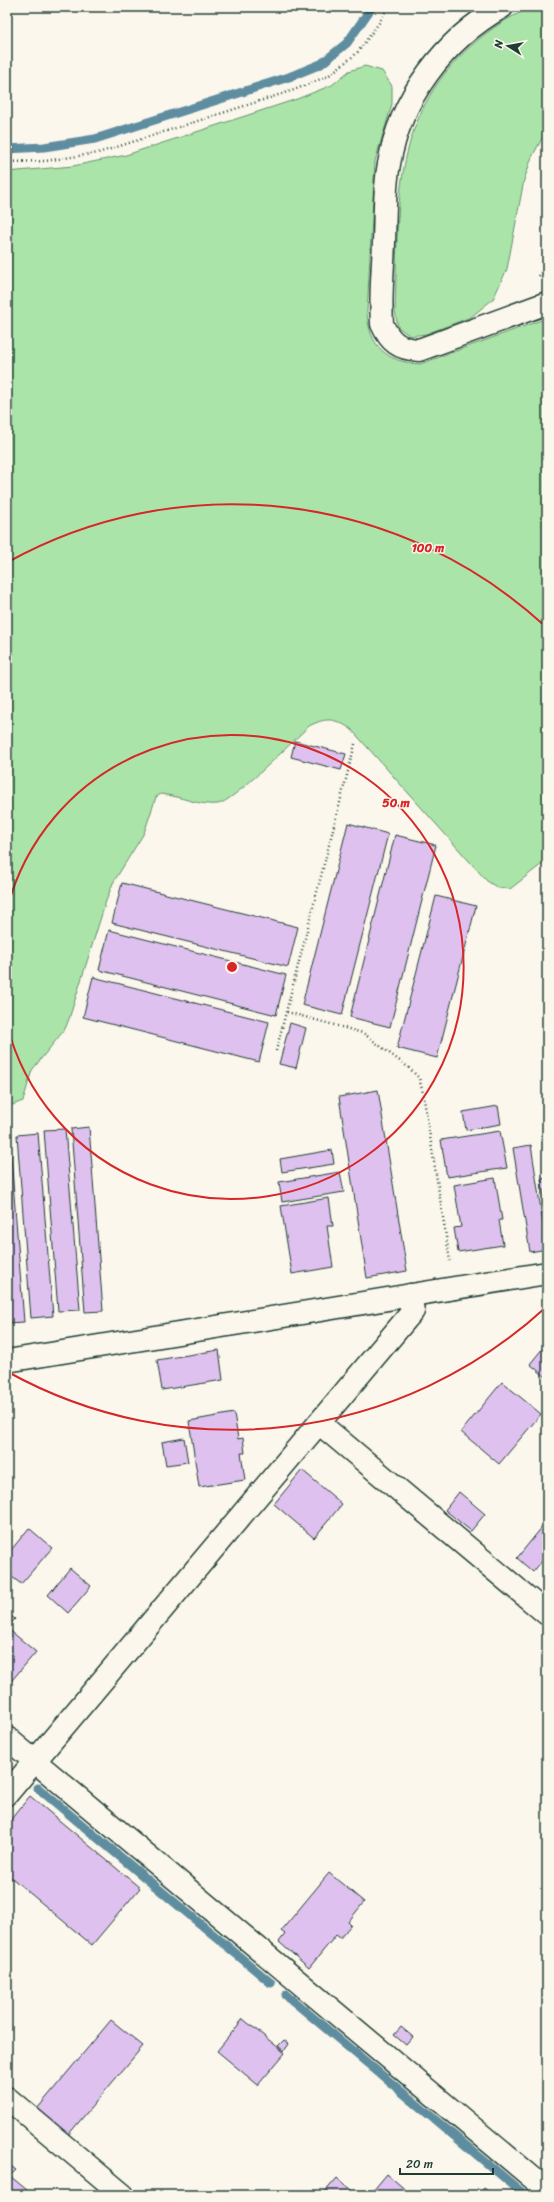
<svg xmlns="http://www.w3.org/2000/svg" width="554" height="2202" font-family="Sriracha,sans-serif">
  <rect width="100%" height="100%" fill="#fbf7ec"/>
  <filter id="ink" filterUnits="userSpaceOnUse"><feTurbulence type="fractalNoise" baseFrequency=".025" numOctaves="2"/><feDisplacementMap in="SourceGraphic" scale="8" xChannelSelector="R" yChannelSelector="G"/><feConvolveMatrix kernelMatrix="1 2 1 2 8 2 1 2 1" color-interpolation-filters="sRGB"/></filter>
  <g filter="url(#ink)">
    <!-- green -->
    <g fill="#abe4a9" stroke="#65906e">
      <path d="M534,7H547V129L532,157L524,180L507,269L493,299L471,317L426,334L410,336L398,327L395,311C399,211 389,118 472,45C490,29 511,15 534,7Z"/>
      <path d="M365,66L382,71L392,86V104L375,161L367,312C369,346 386,362 420,364L547,318V860L510,889L498,888L487,881L351,729C334,718 327,717 309,726C294,740 233,802 218,804C199,806 180,796 161,794L156,797L144,833L113,883L106,901L69,1019L65,1029L32,1070L23,1101L7,1107V172L73,166L126,155L297,99L332,85L349,71Z"/>
    </g>
    <g fill="none" stroke-linecap="round" stroke-linejoin="round">
      <!-- stream -->
      <g stroke="#5f8da0" stroke-width="9">
        <path d="M7,149L44,147L95,139L289,77L321,64L347,43L372,7"/>
        <path d="M38,1788L271,1983"/>
        <path d="M286,1995L525,2195"/>
      </g>
    </g>
    <!-- building -->
    <g fill="#dfc1ef" stroke="#1f3d34">
      <path d="M295,741L346,754L341,770L291,757Z"/>
      <path d="M348,823L388,834L342,1015L302,1005Z"/>
      <path d="M395,835L436,845L390,1027L350,1017Z"/>
      <path d="M122,883L298,927L288,967L112,923Z"/>
      <path d="M436,896L476,906L437,1058L397,1048Z"/>
      <path d="M109,930L286,975L276,1015L99,970Z"/>
      <path d="M93,977L269,1022L259,1062L83,1017Z"/>
      <path d="M290,1023L306,1028L296,1068L279,1064Z"/>
      <path d="M378,1090L407,1271L367,1278L339,1097Z"/>
      <path d="M498,1106L501,1124L466,1130L463,1112Z"/>
      <path d="M89,1127L103,1311L85,1312L71,1129Z"/>
      <path d="M65,1129L80,1310L58,1311L44,1130Z"/>
      <path d="M500,1131L507,1168L447,1177L441,1140Z"/>
      <path d="M38,1133L53,1316L31,1318L17,1135Z"/>
      <path d="M7,1144H10L24,1322L7,1323Z"/>
      <path d="M531,1145L547,1249L530,1252L513,1148Z"/>
      <path d="M332,1150L334,1164L282,1172L280,1159Z"/>
      <path d="M340,1172L344,1192L282,1202L279,1182Z"/>
      <path d="M495,1178L502,1220H499L503,1245L458,1252L454,1228L461,1227L454,1185Z"/>
      <path d="M547,1178V1216L541,1179Z"/>
      <path d="M329,1198L333,1226H327L333,1267L292,1274L281,1206Z"/>
      <path d="M547,1343V1378L530,1364Z"/>
      <path d="M219,1350L223,1380L162,1390L157,1360Z"/>
      <path d="M502,1382L541,1414L499,1464L461,1432Z"/>
      <path d="M234,1413L238,1439L243,1438L245,1453H241L245,1480L199,1487L189,1421Z"/>
      <path d="M184,1438L188,1462L166,1465L162,1442Z"/>
      <path d="M302,1470L342,1504L314,1538L274,1504Z"/>
      <path d="M459,1492L485,1514L471,1531L445,1510Z"/>
      <path d="M547,1521V1555L533,1572L517,1558Z"/>
      <path d="M29,1528L52,1548L21,1584L7,1573V1555Z"/>
      <path d="M70,1568L91,1586L68,1613L48,1595Z"/>
      <path d="M7,1613L15,1619L7,1628L36,1652L7,1686Z"/>
      <path d="M30,1796L140,1888L92,1945L7,1874V1824Z"/>
      <path d="M329,1873L364,1902L348,1922L351,1925L340,1938L336,1935L309,1968L279,1942L285,1934L281,1931Z"/>
      <path d="M243,2019L285,2053L258,2085L217,2051Z"/>
      <path d="M111,2020L143,2046L68,2135L37,2109Z"/>
      <path d="M401,2027L413,2037L406,2045L394,2035Z"/>
      <path d="M284,2040L289,2044L284,2051L278,2046Z"/>
      <path d="M7,2163L16,2170L10,2176L33,2195H7Z"/>
      <path d="M387,2174L408,2192L405,2195H376L372,2192Z"/>
      <path d="M337,2178L357,2195H322Z"/>
      <path d="M484,2188L493,2195H478Z"/>
    </g>
    <g fill="none" stroke-linecap="round" stroke-linejoin="round">
      <defs>
        <g id="minor">
          <path d="M502,7C445,39 400,98 389,164C384,189 385,217 384,242C383,269 380,297 382,324C390,342 399,349 419,350L547,303"/>
          <path d="M319,1423L547,1614"/>
          <path d="M7,1738L547,2190"/>
          <path d="M7,1794L413,1311L410,1295"/>
          <path d="M7,2098L123,2195"/>
        </g>
        <path id="tertiary" d="M7,1361L547,1273"/>
      </defs>
      <!-- minor casing -->
      <use href="#minor" stroke="#1f3d34" stroke-width="25"/>
      <!-- tertiary casing -->
      <use href="#tertiary" stroke="#1f3d34" stroke-width="25"/>
      <!-- path -->
      <g stroke="#1f3d34" stroke-width="2.5" stroke-dasharray="1 3" stroke-linecap="butt">
        <path d="M7,162L45,161L98,153L294,90L328,76L357,53L379,23L388,7"/>
        <path d="M539,276L547,263"/>
        <path d="M287,1012L363,1033L409,1068L419,1078L423,1093L450,1261"/>
        <path d="M276,1051L355,744"/>
      </g>
      <!-- minor -->
      <use href="#minor" stroke="#fbf7ec" stroke-width="22"/>
      <!-- tertiary -->
      <use href="#tertiary" stroke="#fbf7ec" stroke-width="22"/>
    </g>
  </g>
  <!-- distance rings -->
  <g fill="none" stroke="#d62828" stroke-width="2">
    <path d="M7 909A232 232 0 1 1 7 1025"/>
    <path d="M545 1308A463 463 0 0 1 8 1372M8 562A463 463 0 0 1 545 626"/>
  </g>
  <circle cx="232" cy="967" r="6" fill="#d62828" stroke="#fbf7ec" stroke-width="2"/>
  <g font-size="12" text-anchor="middle" font-weight="bold" fill="#d62828" stroke="#fbf7ec" stroke-width="3" stroke-linejoin="round" paint-order="stroke">
    <text x="428" y="552">100 m</text>
    <text x="396" y="807">50 m</text>
  </g>
  <!-- margin -->
  <rect width="554" height="2202" fill="none" stroke="#fbf7ec" stroke-width="24"/>
  <rect x="12" y="12" width="530" height="2178" fill="none" stroke="#1f3d34" stroke-width="1.5" filter="url(#ink)"/>
  <!-- north arrow -->
  <g transform="translate(508 46) rotate(281)" stroke="#fbf7ec" stroke-width="3" paint-order="stroke">
  <path d="M0-3L7 15L0 10L-7 15Z" fill="#1f3d34"/>
  <text y="-6" font-size="11" font-weight="bold" text-anchor="middle" fill="#1f3d34">N</text>
  </g>
  <!-- scale -->
  <path d="M400 2168v6h93v-6" fill="none" stroke="#1f3d34" stroke-width="2"/>
  <text x="406" y="2168" font-size="12" fill="#1f3d34" stroke="#fbf7ec" stroke-width="3" paint-order="stroke">20 m</text>
</svg>
